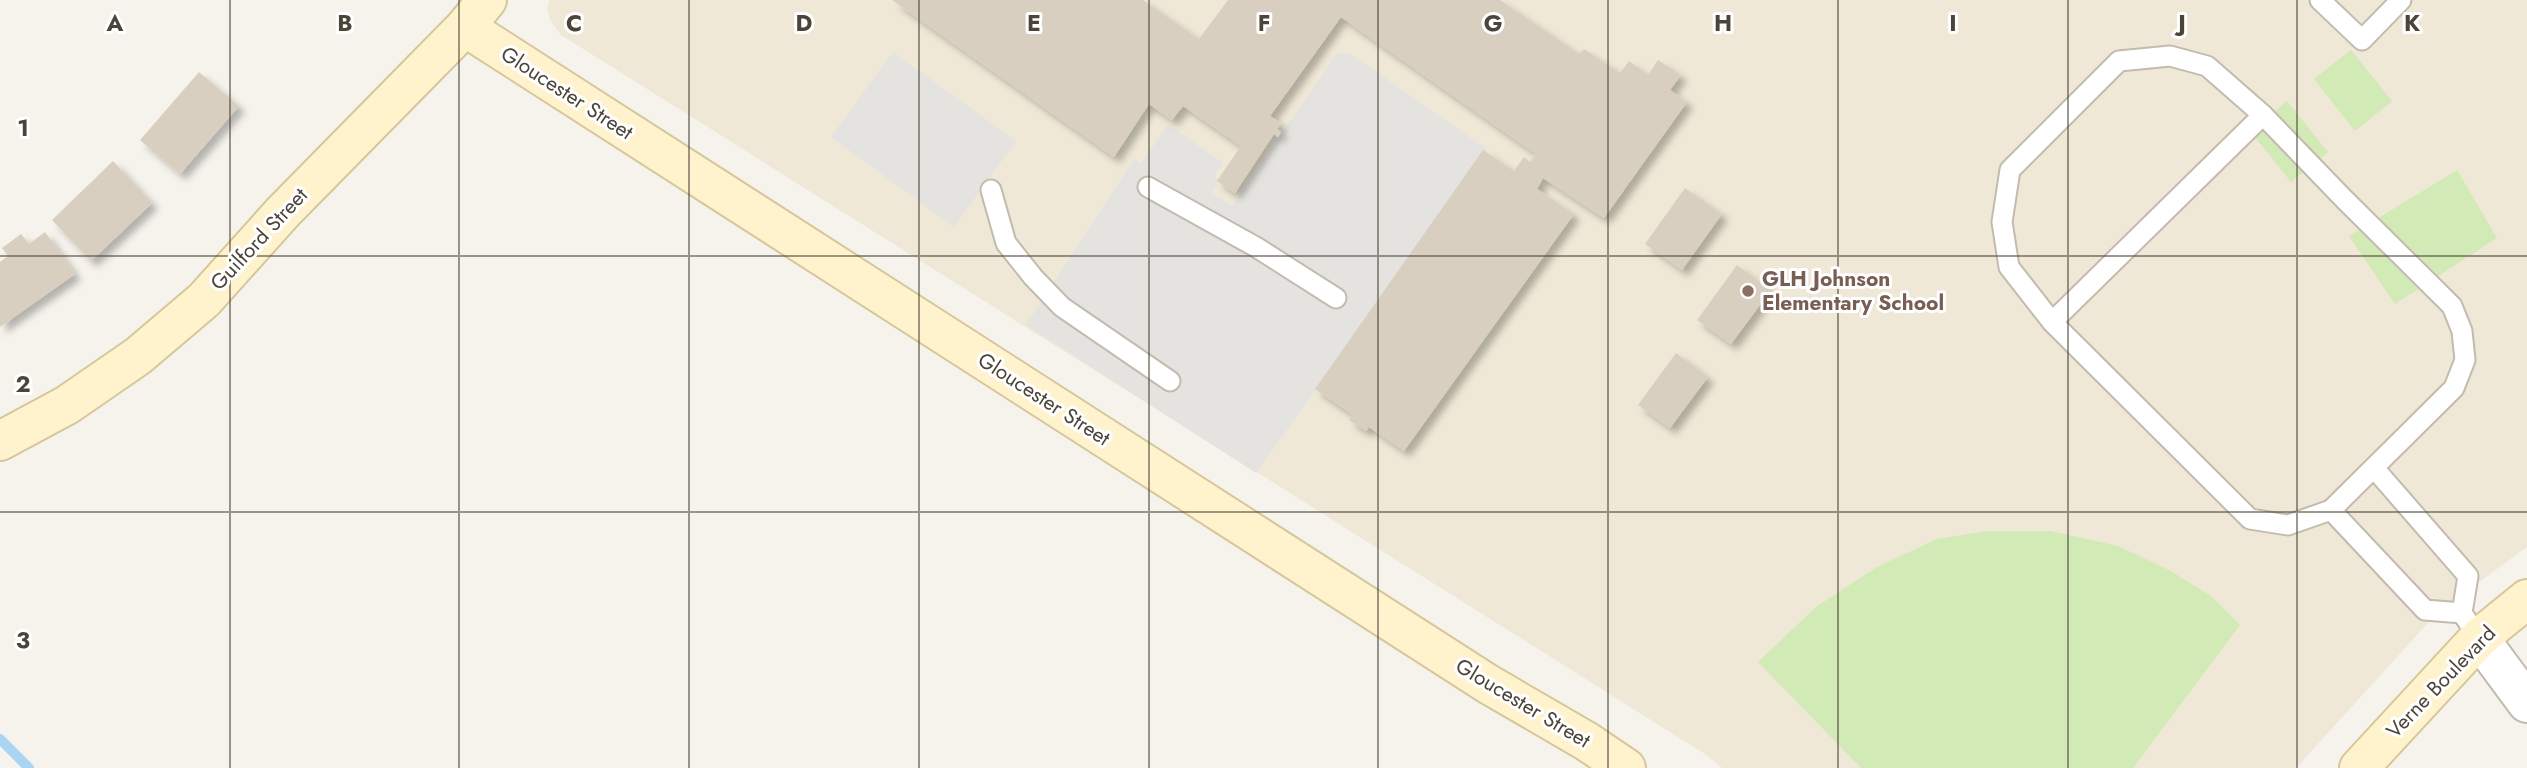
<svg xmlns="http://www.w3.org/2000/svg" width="2527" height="768" viewBox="0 0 2527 768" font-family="Jost,sans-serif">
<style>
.education{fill:#efe8d6}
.green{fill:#d2eab5}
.parking{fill:#e5e3e0}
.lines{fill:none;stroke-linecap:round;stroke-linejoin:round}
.stream{stroke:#a9d4f2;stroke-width:10}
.building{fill:#d8cfc1;filter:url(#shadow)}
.lane-casing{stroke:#c2bbae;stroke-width:23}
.street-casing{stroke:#c2bbae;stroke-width:42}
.secondary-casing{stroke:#d6c79b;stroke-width:42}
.lane{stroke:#fff;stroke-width:19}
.street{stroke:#fff;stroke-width:38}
.secondary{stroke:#fff3cd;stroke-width:38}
.grid{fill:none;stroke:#4b4439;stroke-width:2;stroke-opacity:0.55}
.education-dot{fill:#8d6e63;stroke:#fff;stroke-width:2.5}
.labels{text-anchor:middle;stroke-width:6;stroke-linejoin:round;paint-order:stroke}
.street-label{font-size:21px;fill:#4b4439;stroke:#fff}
.education-label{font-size:21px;font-weight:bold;fill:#785e54;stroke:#fff;text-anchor:start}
.grid-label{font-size:23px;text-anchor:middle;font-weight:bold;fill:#4b4439;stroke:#fff;stroke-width:6;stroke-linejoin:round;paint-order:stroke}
</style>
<defs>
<filter id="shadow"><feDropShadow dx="6" dy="6" stdDeviation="3.5" flood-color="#0004"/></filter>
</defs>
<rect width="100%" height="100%" fill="#f6f3ec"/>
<path class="education" d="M550 0H2527V547L2437 613 2296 768H1722L1705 754 561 35 550 20 547 8Z"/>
<g class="green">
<path d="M2351 50 2392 101 2355 131 2314 79Z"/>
<path d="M2287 101 2328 152 2291 182 2250 131Z"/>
<path d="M2457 170 2497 238 2395 304 2349 236Z"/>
<path d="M1987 531H2051L2118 546 2169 570 2211 596 2240 625 2133 768H1861L1758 662 1816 607 1877 567 1937 539Z"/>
</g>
<g class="parking">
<path d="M893 52 1016 141 954 227 831 137Z"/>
<path d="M1337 53 1351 54 1488 150 1256 473 1026 325 1134 159 1141 164 1168 124 1223 163 1214 176 1220 180 1212 192 1232 206Z"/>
</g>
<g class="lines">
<path class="stream" d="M0 739 29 768"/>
</g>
<g class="building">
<path d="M892 0H1143L1199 39 1228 0H1500L1579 54 1584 49 1620 73 1629 61 1648 75 1658 60 1681 75 1670 90 1687 102 1604 218 1543 178 1537 189 1574 214 1404 451 1369 427 1366 431 1349 420 1352 414 1315 389 1483 150 1514 171 1524 157 1530 162 1536 154 1341 17 1270 116 1281 123 1277 129 1281 132 1278 137 1274 134 1235 193 1217 181 1241 146 1183 106 1172 120 1149 104 1114 157Z"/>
<path d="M199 72 239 106 180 174 140 140Z"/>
<path d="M113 161 152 203 91 261 52 220Z"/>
<path d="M1685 188 1722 214 1682 270 1645 244Z"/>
<path d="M45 232 75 274 0 327V262L8 256 2 248 21 234 29 244Z"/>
<path d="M1737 265 1771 290 1731 344 1697 320Z"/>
<path d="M1676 353 1708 377 1670 428 1638 405Z"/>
</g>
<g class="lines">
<defs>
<g id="lane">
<path d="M2320 0 2362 40 2401 0"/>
<path d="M2263 115 2344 199 2452 306 2462 331 2465 360 2454 388 2331 510 2288 525 2250 519 2052 322Z"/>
<path d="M1148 187 1256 247 1336 298"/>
<path d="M991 190 1006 243 1033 277 1062 307 1170 381"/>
<path d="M2052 322 2009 267 2002 222 2010 170 2119 61 2170 56 2207 66 2263 115"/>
<path d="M2374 468 2468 576 2462 613 2479 638"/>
<path d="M2331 510 2425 610 2462 613"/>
</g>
<path id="street" d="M2479 638 2527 703"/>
<g id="secondary">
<path d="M465 27 1488 684 1586 741 1626 768"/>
<path d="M0 441 67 405 138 356 204 300 283 212 465 27 487 0"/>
<path d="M2359 768 2479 638 2527 599"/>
</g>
</defs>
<use href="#lane" class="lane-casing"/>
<use href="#street" class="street-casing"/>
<use href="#secondary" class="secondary-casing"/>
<use href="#lane" class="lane"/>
<use href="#street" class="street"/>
<use href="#secondary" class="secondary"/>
</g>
<path class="grid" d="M230 0V768M459 0V768M689 0V768M919 0V768M1149 0V768M1378 0V768M1608 0V768M1838 0V768M2068 0V768M2297 0V768M0 256H2527M0 512H2527"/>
<circle class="education-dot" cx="1748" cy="291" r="7"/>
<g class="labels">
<g class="street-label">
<text transform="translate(567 93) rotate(33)" y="7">Gloucester Street</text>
<text transform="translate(259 239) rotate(-47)" y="7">Guilford Street</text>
<text transform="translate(1044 399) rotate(33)" y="7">Gloucester Street</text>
<text transform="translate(2441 682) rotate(-46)" y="7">Verne Boulevard</text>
<text transform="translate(1523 703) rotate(31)" y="7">Gloucester Street</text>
</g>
<g class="education-label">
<text x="1762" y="286">GLH Johnson<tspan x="1762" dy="24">Elementary School</tspan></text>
</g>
</g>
<g class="grid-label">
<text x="115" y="31">A</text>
<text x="345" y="31">B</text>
<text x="574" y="31">C</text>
<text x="804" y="31">D</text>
<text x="1034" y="31">E</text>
<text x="1264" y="31">F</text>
<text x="1493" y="31">G</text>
<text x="1723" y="31">H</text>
<text x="1953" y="31">I</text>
<text x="2182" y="31">J</text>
<text x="2412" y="31">K</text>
<text x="23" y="136">1</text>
<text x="23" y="392">2</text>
<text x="23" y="648">3</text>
</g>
</svg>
